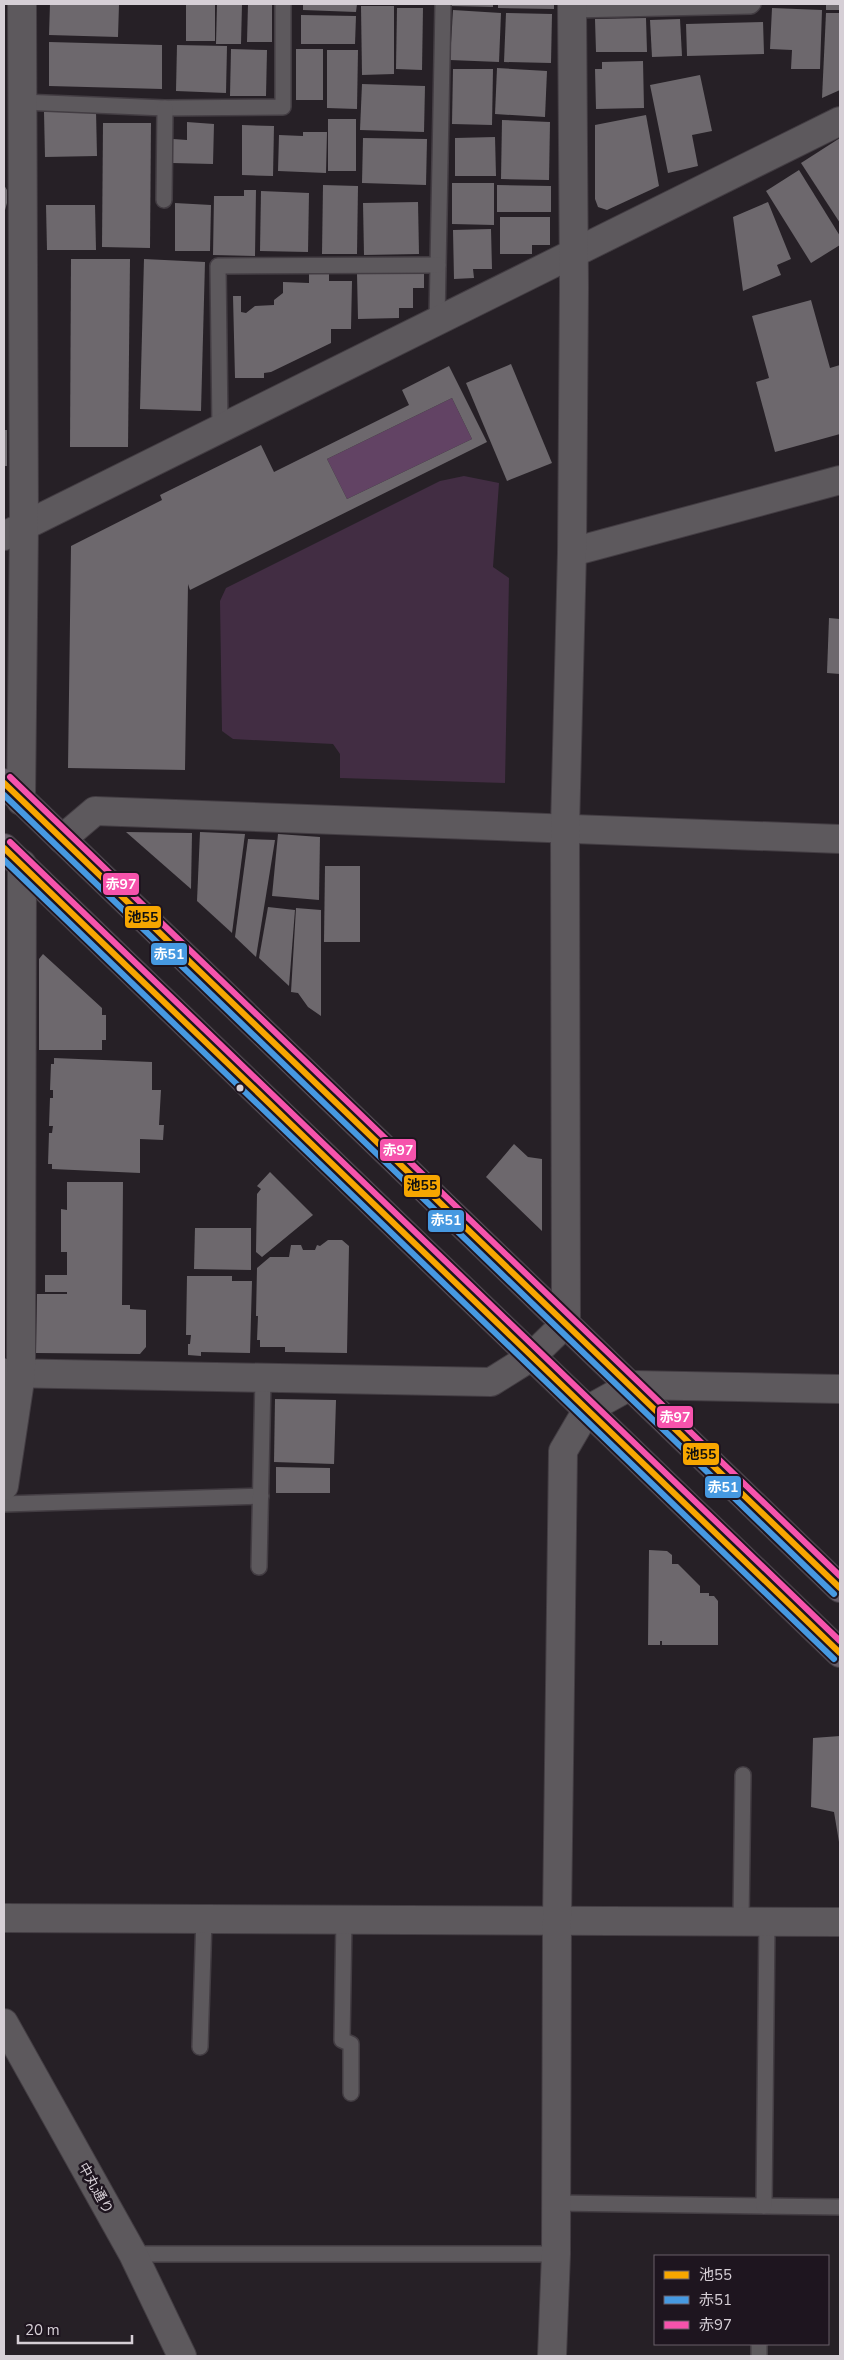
<svg xmlns="http://www.w3.org/2000/svg" width="844" height="2360" viewBox="0 0 844 2360" font-family="'Nunito Sans','Noto Sans JP',sans-serif">
<style>
.green{fill:#422d43}
.water{fill:#624364}
.building{fill:#6d686d;fill-rule:evenodd}
.lines{fill:none;stroke-linecap:round;stroke-linejoin:round}
.lane-casing{stroke:#433d43;stroke-width:18}
.street-casing{stroke:#433d43;stroke-width:30}
.secondary-casing{stroke:#433d43;stroke-width:30}
.highway-casing{stroke:#433d43;stroke-width:30}
.lane{stroke:#5d595d;stroke-width:15}
.street{stroke:#5d595d;stroke-width:28}
.secondary{stroke:#5d595d;stroke-width:28}
.highway{stroke:#665c67;stroke-width:28}
.bus-1-casing{stroke:#1e151f;stroke-width:10}
.bus-2-casing{stroke:#1e151f;stroke-width:10}
.bus-3-casing{stroke:#1e151f;stroke-width:10}
.bus-1{stroke:#f7a600;stroke-width:6}
.bus-2{stroke:#4699e1;stroke-width:6}
.bus-3{stroke:#f653ac;stroke-width:6}
.bus-dot{fill:#d6cfd6;stroke:#1e151f;stroke-width:2}
.labels{text-anchor:middle;stroke-width:5;stroke-linejoin:round;paint-order:stroke}
.street-label{font-size:14px;fill:#d6cfd6;stroke:#1e151f}
.line-badge{stroke:#1e151f;stroke-width:2}
.badge-label{font-size:14px;text-anchor:middle;font-weight:bold;fill:#fff}
.pale-badge-label{font-size:14px;text-anchor:middle;font-weight:bold;fill:#111}
</style>
<rect width="100%" height="100%" fill="#262026"/>
<path class="green" d="M464 476 499 483 493 567 509 578 505 783 340 778V754L333 744 233 739 222 731 220 601 226 588 440 481Z"/>
<path class="water" d="M452 398 472 439 347 499 327 459Z"/>
<g class="building">
<path d="M50 4H119L118 37 49 35Z"/>
<rect x="186" y="4" width="29" height="37"/>
<path d="M217 4H242L241 44H216Z"/>
<path d="M248 4H272V42H247Z"/>
<path d="M303 4H357L356 12 303 10Z"/>
<path d="M450 4H493V7L450 6Z"/>
<path d="M498 4H554V9L498 8Z"/>
<rect x="826" y="4" width="14" height="6"/>
<path d="M361 6H394V74L362 75Z"/>
<path d="M397 8H423L422 70 396 69Z"/>
<path d="M772 8 822 10 820 69H791L792 50 770 49Z"/>
<path d="M453 10 501 13 499 62 450 60Z"/>
<path d="M506 13 552 14 551 63 504 62Z"/>
<path d="M826 13H840V90L822 98Z"/>
<path d="M301 15 356 16 355 44H301Z"/>
<path d="M646 18 647 52H596L595 19Z"/>
<path d="M680 19 682 56 652 57 650 20Z"/>
<path d="M763 22 764 54 687 56 686 24Z"/>
<path d="M49 42 162 45V89L49 86Z"/>
<path d="M177 45 227 46 226 93 176 91Z"/>
<path d="M231 49 267 50 266 96H230Z"/>
<rect x="296" y="49" width="27" height="51"/>
<path d="M327 50H358L357 109 327 108Z"/>
<path d="M643 61 644 108 596 109 595 69H602V62Z"/>
<path d="M497 68 547 71 545 117 495 114Z"/>
<path d="M453 69H493L492 125 452 124Z"/>
<path d="M700 75 712 131 692 135 698 166 668 173 650 85Z"/>
<path d="M362 84 425 86 424 132 360 130Z"/>
<path d="M96 111 97 156 45 157 44 112Z"/>
<path d="M646 115 659 186 607 210 598 207 595 199V125Z"/>
<rect x="328" y="119" width="28" height="52"/>
<path d="M502 120 550 122 549 180 501 179Z"/>
<path d="M187 122 214 124 213 164 172 163 173 139 187 140Z"/>
<path d="M103 123H151L150 248 102 247Z"/>
<path d="M242 125 274 126 273 176 242 175Z"/>
<path d="M303 132H327L326 173 278 171 279 135 303 136Z"/>
<path d="M495 137 496 176H455V138Z"/>
<path d="M363 138 427 139 426 185 362 183Z"/>
<path d="M840 138V223L801 163Z"/>
<path d="M799 170 840 236V245L811 263 766 191Z"/>
<path d="M452 183H494V225L452 224Z"/>
<path d="M4 185 7 190V203L4 214Z"/>
<path d="M323 185 358 186 357 254H322Z"/>
<path d="M497 185 551 186V212H497Z"/>
<path d="M244 190H256L255 256 213 255 214 196H244Z"/>
<path d="M261 191 309 193 308 252 260 251Z"/>
<path d="M418 202 419 254 364 255 363 203Z"/>
<path d="M768 202 791 259 777 265 781 275 743 291 733 217Z"/>
<path d="M175 203 211 205 210 251H175Z"/>
<path d="M46 205H95L96 250H47Z"/>
<path d="M500 217H550V245H532V254H500Z"/>
<path d="M491 229 492 269H473L474 278 454 279 453 230Z"/>
<path d="M71 259H130L128 447H70Z"/>
<path d="M144 259 205 262 201 411 140 409Z"/>
<path d="M309 273H329V281H352L351 329H331V343L271 372 264 373V378H235L233 296H241V312L246 313 255 306 274 305V300L283 293V282L309 283Z"/>
<path d="M424 273V288H413V308H399V318L358 319 357 274Z"/>
<path d="M811 300 830 368 840 365V434L775 452 756 382 769 378 752 316Z"/>
<path d="M511 364 552 463 507 481 466 383Z"/>
<path d="M449 366 487 442 190 590 188 584 185 770 68 768 71 546 162 500 160 495 261 445 274 472 409 405 402 390ZM452 398 472 439 347 499 327 459Z"/>
<rect x="4" y="430" width="3" height="36"/>
<path d="M829 618 840 619V674L827 673Z"/>
<path d="M126 832 192 833 191 889Z"/>
<path d="M200 832 245 834 232 933 197 901Z"/>
<path d="M278 834 320 837 319 900 272 896Z"/>
<path d="M248 839 275 840 256 957 235 937Z"/>
<path d="M325 866H360V942H324Z"/>
<path d="M268 907 295 910 289 986 259 958Z"/>
<path d="M296 908 321 910V1016L308 1007 298 993 291 992Z"/>
<path d="M43 954 102 1008V1015H106V1040H102V1050H39V959Z"/>
<path d="M54 1058 152 1062V1090H161L159 1125H164L163 1140 140 1139V1173L52 1169V1164H48L49 1133H52L53 1126H49L50 1098H53V1090H50L51 1064H54Z"/>
<path d="M514 1144 528 1157 542 1159V1231L486 1177Z"/>
<path d="M270 1172 313 1215 262 1257 256 1252 257 1194 261 1189 257 1186Z"/>
<path d="M67 1182H123L122 1305H130V1309L146 1310V1347L140 1354 36 1353 37 1294H67V1292H45V1275H67V1252H61V1209L67 1210Z"/>
<path d="M195 1228H251V1270L194 1269Z"/>
<path d="M328 1240H342L349 1246 347 1353 285 1352V1347H260V1340H257L258 1316H256L257 1268 270 1257H289L291 1245H301L303 1250H315L317 1245 320 1246Z"/>
<path d="M187 1276H232V1281H252L250 1353 201 1352V1356L188 1355V1344H190L191 1335H186Z"/>
<path d="M275 1399 336 1400 334 1464 274 1462Z"/>
<path d="M276 1467 330 1468V1493H276Z"/>
<path d="M649 1550 667 1551 672 1555V1564H678L700 1586V1593H709V1596H714L718 1601V1645H662V1641H660V1645H648Z"/>
<path d="M840 1736V1842H839L834 1812 811 1807 813 1738Z"/>
</g>
<g class="lines">
<defs>
<g id="lane">
<path d="M572 10 751 6 753 4"/>
<path d="M22 102 165 108 283 107V4"/>
<path d="M164 200 165 108"/>
<path d="M437 320 443 4"/>
<path d="M220 428 218 266 438 265"/>
<path d="M4 1504 261 1496"/>
<path d="M259 1567 263 1378"/>
<path d="M344 1919 342 2040 351 2044V2093"/>
<path d="M741 1921 743 1775"/>
<path d="M200 2047 204 1918"/>
<path d="M556 2203 840 2207"/>
<path d="M764 2206 767 1921"/>
<path d="M133 2254H556"/>
<path d="M759 2356V2344"/>
</g>
<g id="street">
<path d="M4 536 840 121"/>
<path d="M572 552 840 480"/>
<path d="M21 801 24 525 22 4"/>
<path d="M62 839 95 811 840 839"/>
<path d="M4 1373 491 1382 531 1357 566 1323 565 828 572 552 574 287 572 4"/>
<path d="M4 1486 21 1374 22 864"/>
<path d="M4 1918 840 1922"/>
<path d="M552 2356 556 2254 557 1920 563 1451 587 1410 632 1385 840 1389"/>
</g>
<path id="secondary" d="M4 2023 133 2254 182 2356"/>
<g id="highway">
<path d="M4 783 840 1588"/>
<path d="M4 848 840 1653"/>
</g>
</defs>
<use href="#lane" class="lane-casing"/>
<use href="#street" class="street-casing"/>
<use href="#secondary" class="secondary-casing"/>
<use href="#highway" class="highway-casing"/>
<use href="#lane" class="lane"/>
<use href="#street" class="street"/>
<use href="#secondary" class="secondary"/>
<use href="#highway" class="highway"/>
<defs>
<g id="bus-1">
<path d="M4 783 840 1588"/>
<path d="M4 848 840 1653"/>
</g>
<g id="bus-2">
<path d="M4 795 834 1594"/>
<path d="M4 860 834 1659"/>
</g>
<g id="bus-3">
<path d="M10 777 840 1576"/>
<path d="M10 842 840 1641"/>
</g>
</defs>
<use href="#bus-1" class="bus-1-casing"/>
<use href="#bus-2" class="bus-2-casing"/>
<use href="#bus-3" class="bus-3-casing"/>
<use href="#bus-1" class="bus-1"/>
<use href="#bus-2" class="bus-2"/>
<use href="#bus-3" class="bus-3"/>
</g>
<circle class="bus-dot" cx="240" cy="1088" r="4.5"/>
<g class="labels">
<g class="street-label">
<text transform="translate(96 2188) rotate(61)" y="5">中丸通り</text>
</g>
</g>
<g class="line-badge">
<rect x="102" y="872" width="38" height="24" rx="5" fill="#f653ac"/>
<rect x="124" y="905" width="38" height="24" rx="5" fill="#f7a600"/>
<rect x="150" y="942" width="38" height="24" rx="5" fill="#4699e1"/>
<rect x="379" y="1138" width="38" height="24" rx="5" fill="#f653ac"/>
<rect x="403" y="1174" width="38" height="24" rx="5" fill="#f7a600"/>
<rect x="427" y="1209" width="38" height="24" rx="5" fill="#4699e1"/>
<rect x="656" y="1405" width="38" height="24" rx="5" fill="#f653ac"/>
<rect x="682" y="1442" width="38" height="24" rx="5" fill="#f7a600"/>
<rect x="704" y="1475" width="38" height="24" rx="5" fill="#4699e1"/>
</g>
<g class="badge-label">
<text x="121" y="889">赤97</text>
<text x="169" y="959">赤51</text>
<text x="398" y="1155">赤97</text>
<text x="446" y="1225">赤51</text>
<text x="675" y="1422">赤97</text>
<text x="723" y="1492">赤51</text>
</g>
<g class="pale-badge-label">
<text x="143" y="922">池55</text>
<text x="422" y="1190">池55</text>
<text x="701" y="1459">池55</text>
</g>
<rect width="844" height="2360" fill="none" stroke="#d6cfd6" stroke-width="10"/>
<rect x="654" y="2255" width="175" height="90" fill="#1e151f" stroke="#685f68"/>
<rect x="664" y="2271" width="25" height="8" fill="#f7a600" stroke="#685f68"/>
<text x="699" y="2280" font-size="15" fill="#d6cfd6">池55</text>
<rect x="664" y="2296" width="25" height="8" fill="#4699e1" stroke="#685f68"/>
<text x="699" y="2305" font-size="15" fill="#d6cfd6">赤51</text>
<rect x="664" y="2321" width="25" height="8" fill="#f653ac" stroke="#685f68"/>
<text x="699" y="2330" font-size="15" fill="#d6cfd6">赤97</text>
<path d="M18 2335v8h114v-8" fill="none" stroke="#d6cfd6" stroke-width="2.5"/>
<text x="25" y="2335" font-size="15" fill="#d6cfd6" stroke="#1e151f" stroke-width="4" paint-order="stroke">20 m</text>
</svg>
